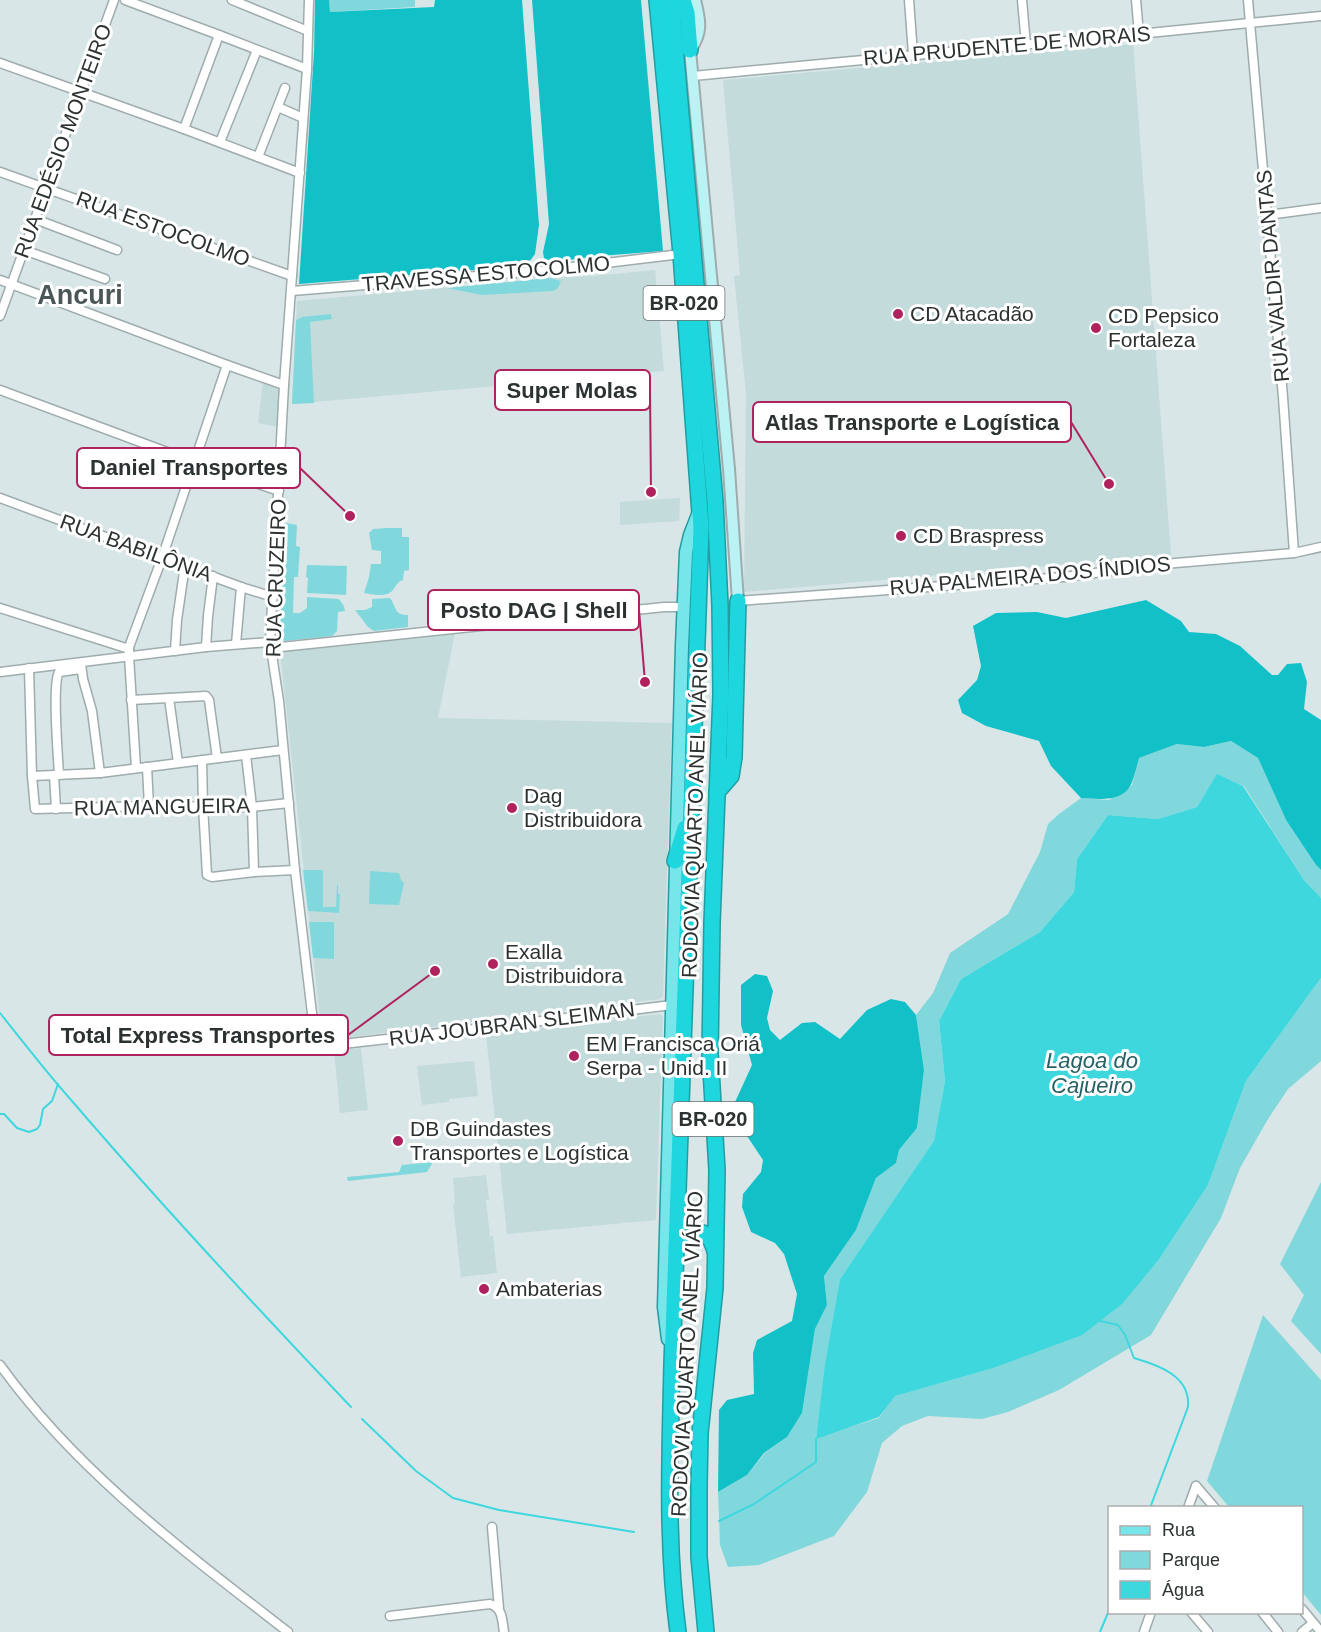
<svg xmlns="http://www.w3.org/2000/svg" width="1321" height="1632" viewBox="0 0 1321 1632" font-family="Helvetica,sans-serif">
<style>
.built{fill:#c4dbdc}
.green{fill:#80d8dd}
.forest{fill:#12c1c8}
.water{fill:#3ed7de}
.lines{fill:none;stroke-linecap:round;stroke-linejoin:round}
.stream{stroke:#3ed7de;stroke-width:2}
.street-casing{stroke:#9facad;stroke-width:11}
.secondary-casing{stroke:#9facad;stroke-width:14}
.primary-casing{stroke:#229da2;stroke-width:15}
.highway-casing{stroke:#229da2;stroke-width:18}
.street{stroke:#fff;stroke-width:8}
.secondary{stroke:#bbf3f5;stroke-width:10}
.primary{stroke:#77e6eb;stroke-width:12}
.highway{stroke:#1dd6de;stroke-width:15}
.poi-dot{fill:#af225e;stroke:#fff;stroke-width:2}
.labels{text-anchor:middle;stroke-width:6;stroke-linejoin:round;paint-order:stroke}
.shield{fill:#fff;stroke:#6b7070;stroke-width:1.5}
.shield-label{font-size:20px;font-weight:bold;fill:#2c3232}
.street-label{font-size:21px;fill:#2c3232;stroke:#fff}
.poi-label{font-size:21px;fill:#2c3232;stroke:#fff;text-anchor:start}
.water-label{font-size:22px;font-style:italic;fill:#266265;stroke:#fff}
.district-label{font-size:27px;font-weight:bold;fill:#4a5657;stroke:#fff}
.leader{fill:none;stroke:#af225e;stroke-width:2}
.callout-dot{fill:#af225e;stroke:#fff;stroke-width:2}
.callout{fill:#fff;stroke:#af225e;stroke-width:2}
.callout-label{font-size:22px;text-anchor:middle;font-weight:bold;fill:#2c3232}
</style>
<rect width="100%" height="100%" fill="#d8e6e7"/>
<g class="built">
<path d="M1133 44 1171 555 744 592 746 394 734 276 740 275 723 80Z"/>
<path d="M655 270 664 371 292 404 297 301 550 278 592 276Z"/>
<path d="M263 381 281 387 278 427 258 423Z"/>
<path d="M680 498 679 521 620 525V502Z"/>
<path d="M455 633 438 718 672 723 663 996 660 999 333 1039 326 1035 321 1028 280 651Z"/>
<path d="M660 1014 663 1017 656 1220 507 1234 486 1034Z"/>
<path d="M361 1048 368 1110 340 1113 334 1051Z"/>
<path d="M474 1061 478 1096 449 1099V1102L422 1105 417 1066Z"/>
<path d="M486 1175 489 1200H486L490 1236H493L497 1273 461 1277 453 1204 455 1203 453 1178Z"/>
</g>
<g class="green">
<path d="M329 0H415V7L330 12Z"/>
<path d="M550 278 561 281 558 288 553 291 482 295 447 288Z"/>
<path d="M331 314 332 319 310 322 314 403 292 404 296 320 302 317Z"/>
<path d="M286 523 297 525 296 546 300 547 298 577H294L293 613H300L307 608V597L339 599 344 606 345 611 338 612 337 631 332 636 285 641 282 639 280 628Z"/>
<path d="M387 528H402V537H409V570L404 571 403 580C394 583 396 590 389 593 383 597 370 594 364 593L369 577 371 564H381V551L372 550 369 533 373 529Z"/>
<path d="M307 565 347 566 346 595 307 593 308 578 306 577Z"/>
<path d="M390 598C397 608 394 615 408 615V627L374 631 368 627 355 610H365L372 607V599Z"/>
<path d="M1231 741 1258 758 1286 820 1316 865 1321 870V898L1304 880 1244 786 1217 775 1197 807 1158 819 1108 815 1077 859 1074 892 1040 932 961 979 939 1021 945 1081 934 1142 840 1279 816 1438 879 1418 894 1396 990 1369 1160 1258 1208 1185 1246 1081 1321 978V1061L1288 1089 1268 1119 1240 1168 1221 1218 1151 1335 1059 1390 1008 1412 982 1419 928 1416 902 1426 882 1443 867 1492 834 1536 759 1565 728 1567 720 1545 718 1492 747 1475 765 1453 787 1437 802 1413 815 1329 827 1305 824 1276 856 1230 876 1178 896 1163 899 1150 917 1128 924 1070 916 1015 933 993 950 953 1008 914 1040 852 1048 824 1059 814 1081 798 1109 800 1132 785 1139 758 1177 744 1204 747Z"/>
<path d="M303 870H323V907H336L337 885H338V894H340L339 913 308 911Z"/>
<path d="M370 871 399 873 401 880 404 883 399 905 369 904Z"/>
<path d="M309 922H334V959L313 958Z"/>
<path d="M433 1162 427 1172 348 1181 347 1177 399 1172 402 1165Z"/>
<path d="M1321 1182V1354L1291 1321 1304 1295 1280 1264Z"/>
<path d="M1263 1315 1321 1380V1615L1302 1592V1508L1229 1507 1207 1481Z"/>
</g>
<g class="forest">
<path d="M315 0H329L330 12 434 7 435 0H522L539 225 535 254 529 262 487 269 299 284 314 52Z"/>
<path d="M532 0H641L663 251 599 256 553 262 544 258 543 252 549 224Z"/>
<path d="M1146 600 1181 621 1189 632 1216 634 1240 646 1272 675H1278L1287 664 1301 663 1307 682 1304 709 1321 720V870L1316 865 1286 820 1258 758 1231 741 1204 747 1177 744 1139 758C1137 766 1135 774 1132 782 1124 803 1099 799 1081 798L1051 766 1039 741 986 726 962 713 958 700 977 680 981 666 973 626 996 613 1037 612 1066 618Z"/>
<path d="M755 974 767 976 773 991 767 1018 770 1030 780 1040 802 1023 815 1022 840 1039 867 1010 891 999 905 1002 916 1015 924 1070 917 1128 899 1150 896 1163 876 1178 856 1230 824 1276 827 1305 815 1329 802 1413 787 1437 764 1453 747 1475 718 1492 719 1410 727 1400 754 1394 753 1353 757 1340 792 1321 797 1294 784 1254 775 1243 751 1232 742 1207 743 1194 761 1172 763 1160 733 1115 735 1102 752 1065 741 1025V985Z"/>
</g>
<path class="water" d="M1217 774 1243 786 1304 880 1321 898V978L1246 1081 1208 1185 1160 1258 1122 1304 1082 1335 990 1369 895 1396 879 1417 816 1439 825 1365 840 1279 934 1141 945 1081 939 1021 961 979 1040 932 1074 892 1077 859 1108 815 1158 819 1197 807Z"/>
<g class="lines">
<g class="stream">
<path d="M0 1013C24 1043 47 1073 72 1101 162 1206 256 1307 351 1407"/>
<path d="M0 1114H4L17 1128 29 1132 37 1129 40 1125 43 1109 52 1101 58 1084"/>
<path d="M1100 1321 1118 1325 1125 1335 1134 1358C1158 1365 1191 1376 1188 1407L1150 1508"/>
<path d="M362 1419 416 1471 453 1498 499 1510 634 1532"/>
<path d="M719 1521 754 1504 816 1462V1439"/>
<path d="M1100 1632 1110 1608"/>
</g>
<defs>
<g id="street">
<path d="M125 0 219 35 307 69"/>
<path d="M232 0 308 31"/>
<path d="M309 0 307 69 284 385 270 642 279 701 295 870 316 1047 475 1029 672 1005"/>
<path d="M909 0 913 54"/>
<path d="M1022 0 1026 45"/>
<path d="M1136 0 1139 34"/>
<path d="M1248 0 1283 397 1294 553"/>
<path d="M0 63 184 129 300 173"/>
<path d="M693 76 1139 34 1321 16"/>
<path d="M278 107 303 118"/>
<path d="M184 129 219 35"/>
<path d="M220 142 257 50"/>
<path d="M258 157 285 88"/>
<path d="M0 172 292 276"/>
<path d="M1268 215 1321 208"/>
<path d="M35 219 117 250"/>
<path d="M24 250 105 279"/>
<path d="M0 280 227 365 284 385"/>
<path d="M292 291 539 271 681 254"/>
<path d="M0 316 114 0"/>
<path d="M0 390 194 462 279 491"/>
<path d="M0 498 241 587 273 597"/>
<path d="M738 601 1064 577 1164 564 1294 553 1321 547"/>
<path d="M0 608 129 649"/>
<path d="M236 644 241 587"/>
<path d="M206 647 208 616 213 576"/>
<path d="M175 651 177 620 185 565"/>
<path d="M81 664 83 679 92 711 100 773"/>
<path d="M29 668 32 776 35 809 149 806 252 807 289 803"/>
<path d="M0 672 206 647 270 642 281 647 664 607H684"/>
<path d="M169 698 178 763"/>
<path d="M131 700 206 696 209 700 217 758"/>
<path d="M246 755 252 807 254 872"/>
<path d="M202 760 203 806 207 875 212 877 254 872 295 870"/>
<path d="M147 767 149 806"/>
<path d="M136 768 129 656V647L162 558 227 365"/>
<path d="M54 775 56 809"/>
<path d="M59 775C58 756 52 684 59 672L81 669"/>
<path d="M32 776 100 773 283 750"/>
<path d="M0 1365C77 1472 185 1552 288 1632"/>
<path d="M1196 1486 1215 1508"/>
<path d="M1188 1508 1196 1486"/>
<path d="M492 1527 499 1609"/>
<path d="M1302 1609 1321 1632"/>
<path d="M1191 1612 1208 1632"/>
<path d="M1262 1612 1278 1632"/>
<path d="M390 1616 490 1604C503 1608 502 1620 504 1632"/>
<path d="M1144 1632 1151 1612"/>
<path d="M1302 1632 1313 1623"/>
</g>
<path id="secondary" d="M695 0C700 20 703 33 690 50L729 469 738 601"/>
<path id="primary" d="M668 1339 664 1307 682 646 686 552 690 535 699 512"/>
<g id="highway">
<path d="M657 0 681 254 701 527 672 1364C670 1453 666 1543 678 1632"/>
<path d="M671 0 715 501 720 605 721 694 712 923 710 1053 717 1170 715 1288 700 1433 699 1485V1557L706 1632"/>
<path d="M683 0 687 13 690 50"/>
<path d="M717 792 731 776 734 757 738 601"/>
<path d="M675 861 685 828"/>
<path d="M676 1248C694 1234 706 1221 715 1251"/>
</g>
</defs>
<use href="#street" class="street-casing"/>
<use href="#secondary" class="secondary-casing"/>
<use href="#primary" class="primary-casing"/>
<use href="#highway" class="highway-casing"/>
<use href="#street" class="street"/>
<use href="#secondary" class="secondary"/>
<use href="#primary" class="primary"/>
<use href="#highway" class="highway"/>
</g>
<g class="poi-dot">
<circle cx="898" cy="314" r="6"/>
<circle cx="1096" cy="328" r="6"/>
<circle cx="901" cy="536" r="6"/>
<circle cx="512" cy="808" r="6"/>
<circle cx="493" cy="964" r="6"/>
<circle cx="574" cy="1056" r="6"/>
<circle cx="398" cy="1141" r="6"/>
<circle cx="484" cy="1289" r="6"/>
</g>
<g class="labels">
<g class="shield">
<rect x="643.5" y="286" width="81" height="34" rx="4.5"/>
<rect x="672.5" y="1102" width="81" height="34" rx="4.5"/>
</g>
<g class="shield-label">
<text x="684" y="310">BR-020</text>
<text x="713" y="1126">BR-020</text>
</g>
<g class="street-label">
<text transform="translate(1007 46) rotate(-5)" y="7">RUA PRUDENTE DE MORAIS</text>
<text transform="translate(63 141) rotate(-70)" y="7">RUA EDÉSIO MONTEIRO</text>
<text transform="translate(163 229) rotate(20)" y="7">RUA ESTOCOLMO</text>
<text transform="translate(486 274) rotate(-5)" y="7">TRAVESSA ESTOCOLMO</text>
<text transform="translate(1273 276) rotate(-95)" y="7">RUA VALDIR DANTAS</text>
<text transform="translate(136 548) rotate(20)" y="7">RUA BABILÔNIA</text>
<text transform="translate(1030 576) rotate(-5)" y="7">RUA PALMEIRA DOS ÍNDIOS</text>
<text transform="translate(276 578) rotate(-88)" y="7">RUA CRUZEIRO</text>
<text transform="translate(162 807) rotate(-1)" y="7">RUA MANGUEIRA</text>
<text transform="translate(695 815) rotate(-88)" y="7">RODOVIA QUARTO ANEL VIÁRIO</text>
<text transform="translate(512 1024) rotate(-7)" y="7">RUA JOUBRAN SLEIMAN</text>
<text transform="translate(687 1354) rotate(-87)" y="7">RODOVIA QUARTO ANEL VIÁRIO</text>
</g>
<g class="poi-label">
<text x="910" y="321">CD Atacadão</text>
<text x="1108" y="323">CD Pepsico<tspan x="1108" dy="24">Fortaleza</tspan></text>
<text x="913" y="543">CD Braspress</text>
<text x="524" y="803">Dag<tspan x="524" dy="24">Distribuidora</tspan></text>
<text x="505" y="959">Exalla<tspan x="505" dy="24">Distribuidora</tspan></text>
<text x="586" y="1051">EM Francisca Oriá<tspan x="586" dy="24">Serpa - Unid. II</tspan></text>
<text x="410" y="1136">DB Guindastes<tspan x="410" dy="24">Transportes e Logística</tspan></text>
<text x="496" y="1296">Ambaterias</text>
</g>
<g class="water-label">
<text x="1092" y="1068">Lagoa do<tspan x="1092" dy="25">Cajueiro</tspan></text>
</g>
<g class="district-label">
<text x="80" y="304">Ancuri</text>
</g>
</g>
<path class="leader" d="M651 492L650 390M1109 484L1071 422M350 516L300 468M645 682L639 610M435 971L348 1035"/>
<g class="callout-dot">
<circle cx="651" cy="492" r="6"/>
<circle cx="1109" cy="484" r="6"/>
<circle cx="350" cy="516" r="6"/>
<circle cx="645" cy="682" r="6"/>
<circle cx="435" cy="971" r="6"/>
</g>
<g class="callout">
<rect x="495" y="370" width="155" height="40" rx="6"/>
<rect x="753" y="402" width="318" height="40" rx="6"/>
<rect x="77" y="448" width="223" height="40" rx="6"/>
<rect x="428" y="590" width="211" height="40" rx="6"/>
<rect x="49" y="1015" width="299" height="40" rx="6"/>
</g>
<g class="callout-label">
<text x="572" y="398">Super Molas</text>
<text x="912" y="430">Atlas Transporte e Logística</text>
<text x="189" y="475">Daniel Transportes</text>
<text x="534" y="618">Posto DAG | Shell</text>
<text x="198" y="1043">Total Express Transportes</text>
</g>
<rect x="1108" y="1506" width="195" height="108" fill="#ffffff" stroke="#abadad" stroke-width="1.5"/>
<rect x="1120" y="1526" width="30" height="9" fill="#77e6eb" stroke="#abadad" stroke-width="1.5"/>
<text x="1162" y="1536" font-size="18" fill="#2c3232">Rua</text>
<rect x="1120" y="1551" width="30" height="18" fill="#80d8dd" stroke="#abadad" stroke-width="1.5"/>
<text x="1162" y="1566" font-size="18" fill="#2c3232">Parque</text>
<rect x="1120" y="1581" width="30" height="18" fill="#3ed7de" stroke="#abadad" stroke-width="1.5"/>
<text x="1162" y="1596" font-size="18" fill="#2c3232">Água</text>
</svg>
